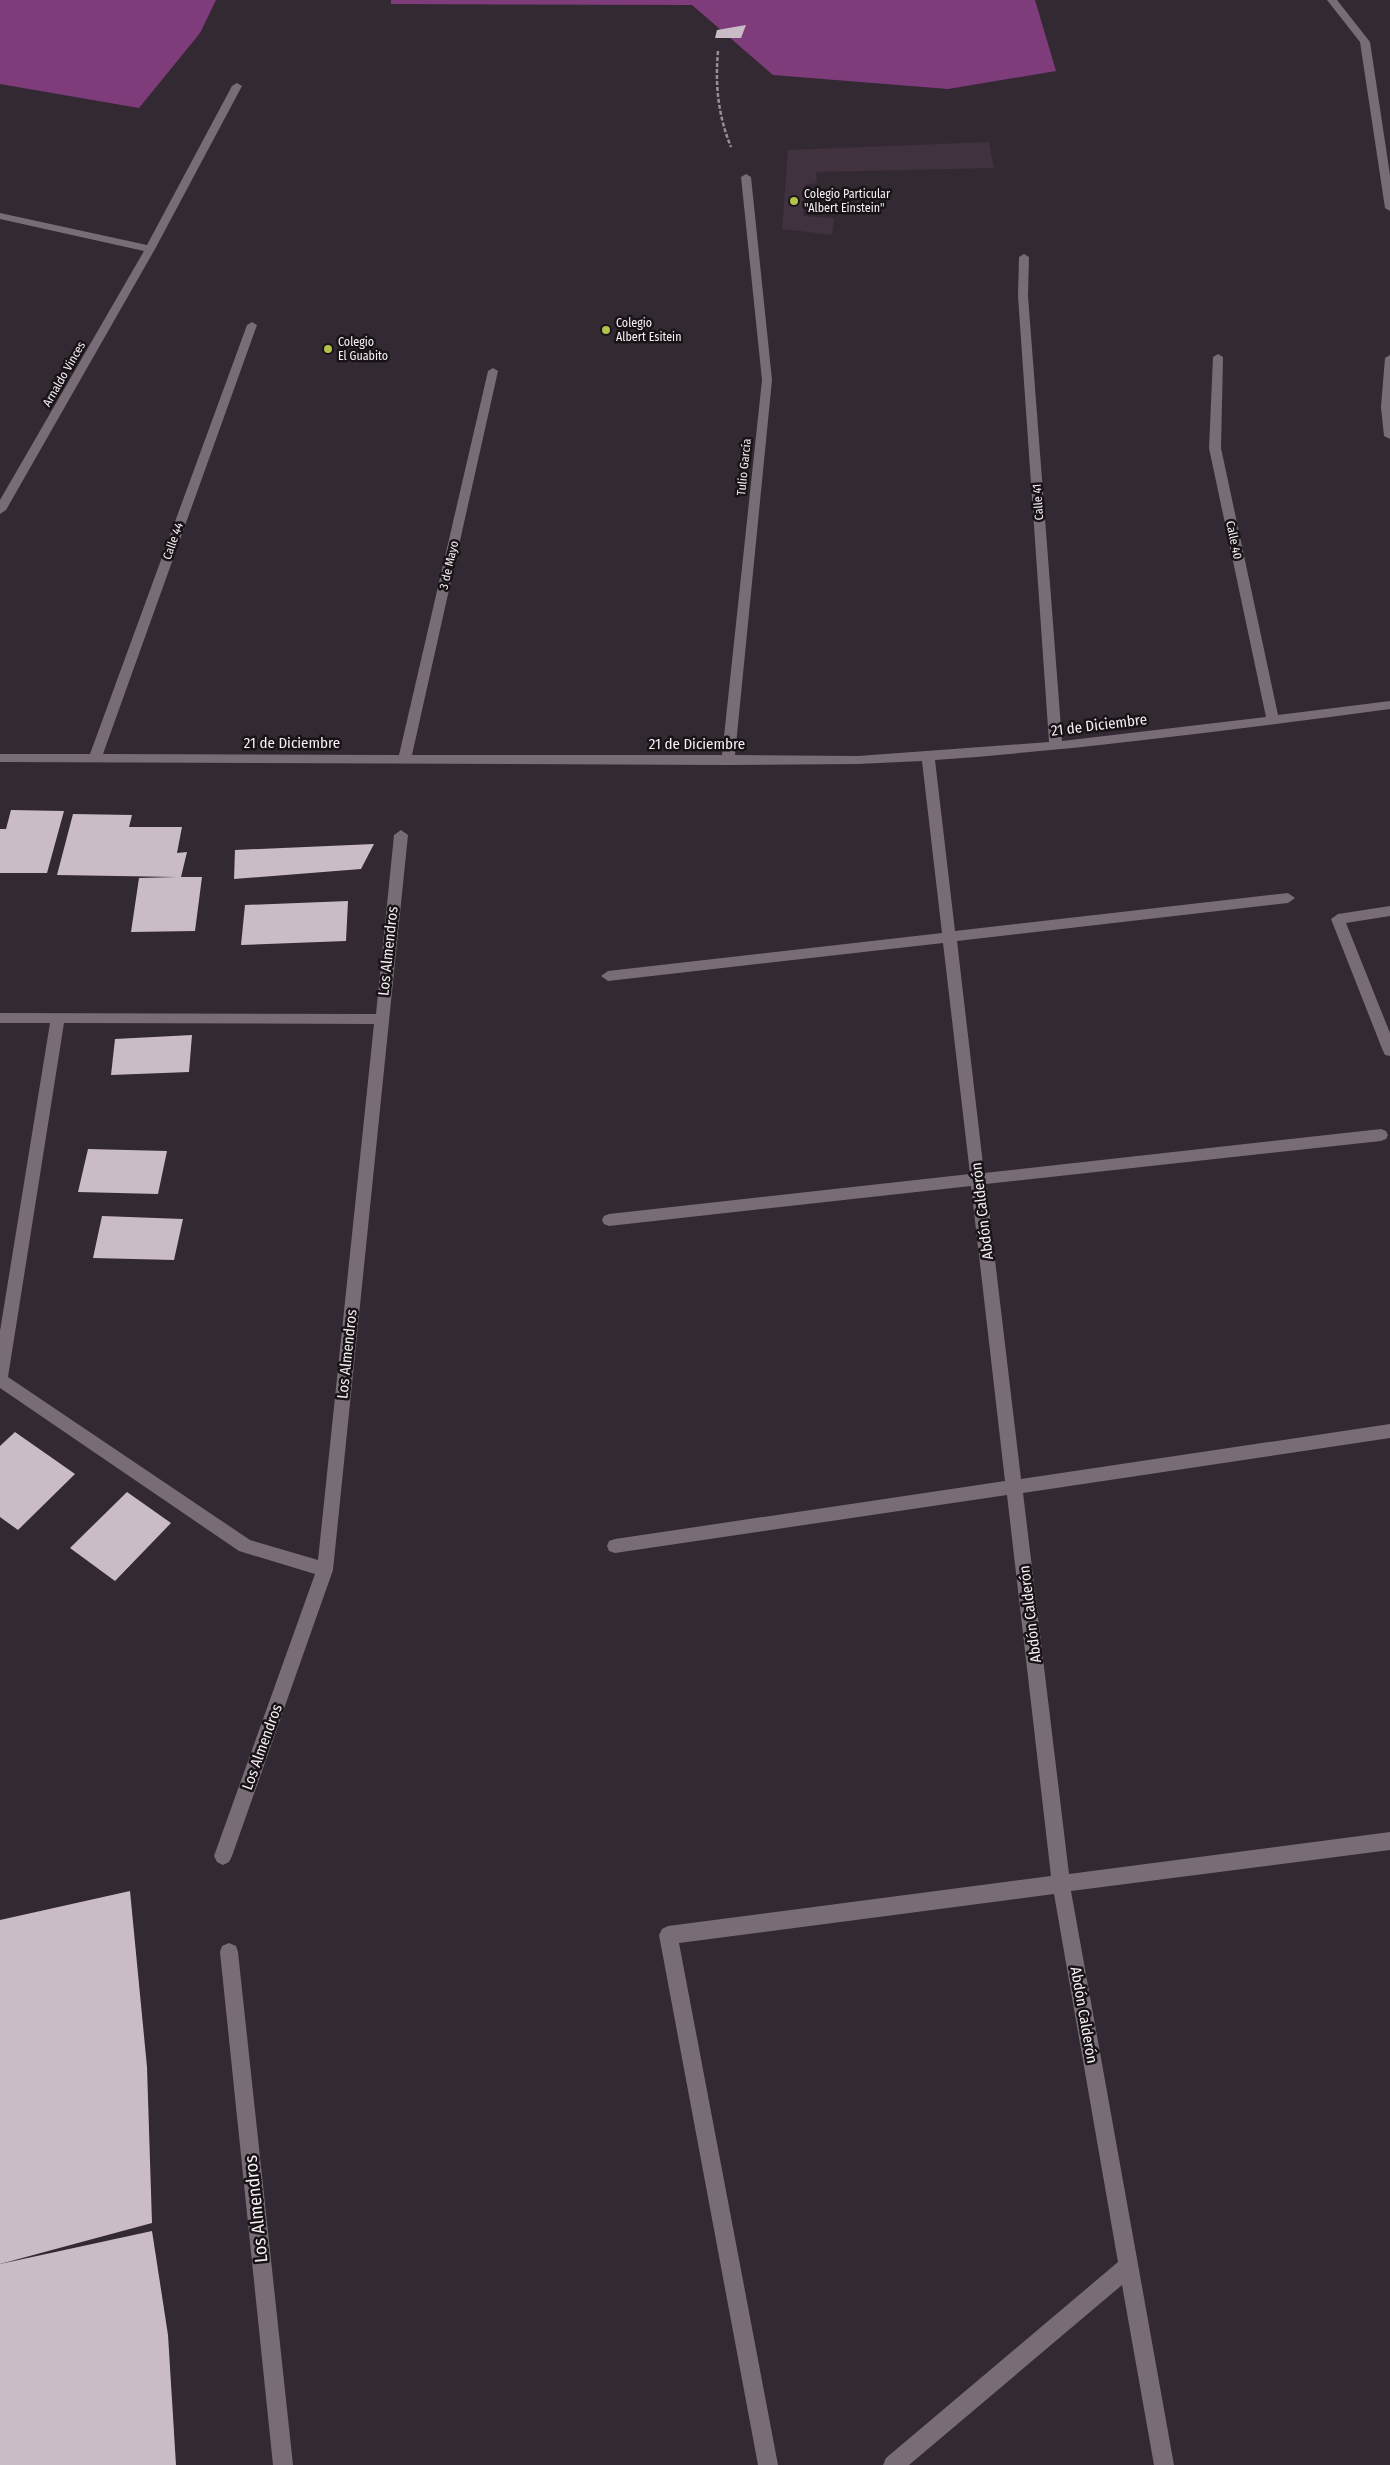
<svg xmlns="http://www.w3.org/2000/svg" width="1390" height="2465" viewBox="0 0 1390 2465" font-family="'Fira Sans Condensed',sans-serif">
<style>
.built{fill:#41323f}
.forest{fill:#7f3c7a}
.building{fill:#c9bcc7}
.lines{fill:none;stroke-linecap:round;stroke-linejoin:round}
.path{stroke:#978f96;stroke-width:2.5;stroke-dasharray:4 2;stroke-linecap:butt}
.minor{fill:#786d77;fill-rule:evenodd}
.poi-dot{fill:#b3c24b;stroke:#181317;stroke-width:2}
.labels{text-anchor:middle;stroke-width:5;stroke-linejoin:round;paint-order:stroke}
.far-poi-label{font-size:12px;fill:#f6f0f5;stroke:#181317;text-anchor:start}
.far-street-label{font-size:12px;fill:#f6f0f5;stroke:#181317}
.street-label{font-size:15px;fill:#f6f0f5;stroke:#181317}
.near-street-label{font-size:18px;fill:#f6f0f5;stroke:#181317}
</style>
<rect width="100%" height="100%" fill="#332932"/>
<path class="built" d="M989 142 994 168 816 172 817 183 805 185 803 216 834 218 832 235 782 229 788 150Z"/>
<g class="forest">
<path d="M0 0H216L200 33 139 108 0 84Z"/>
<path d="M391 0H1035L1056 71 948 89 773 75 692 5 391 4Z"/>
</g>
<g class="building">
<path d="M746 25 741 38H715L717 30Z"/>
<path d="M11 810 64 811 47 873H0V829H6Z"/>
<path d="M73 814 132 815 129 827H182L177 853 187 852 181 877H202L195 931 131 932 139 878 177 877 57 875Z"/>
<path d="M374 844 361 869 234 879 235 850Z"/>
<path d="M348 901 346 941 241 945 245 905Z"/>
<path d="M192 1035 189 1072 111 1075 115 1039Z"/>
<path d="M88 1149 167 1151 158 1194 78 1192Z"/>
<path d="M102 1216 183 1219 174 1260 93 1258Z"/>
<path d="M15 1432 75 1474 18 1530 0 1517V1446Z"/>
<path d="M127 1492 171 1523 115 1581 70 1548Z"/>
<path d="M130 1891 147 2067 152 2223 0 2264V1920Z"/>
<path d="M152 2231 168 2335 176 2465H0V2264Z"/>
</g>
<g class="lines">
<path class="path" d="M718 51C715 85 718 115 731 147"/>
<g class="minor">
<path d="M1327 0H1337L1370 42 1390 175V211L1385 208 1360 42Z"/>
<path d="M237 83 242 86 155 249 6 510 0 514V500L144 251 0 219V213L147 245 232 86Z"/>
<path d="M746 174 751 177 772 380 735 755 858 756 1049 742 1018 296 1019 257 1024 254 1029 257 1028 296 1062 741 1266 717 1209 448 1213 357 1218 354 1223 357 1221 448 1278 715 1390 701V709C1238 729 1087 749 935 760L955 931 1288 893 1295 898 1288 903 957 941 984 1173 1381 1129 1386 1131 1388 1135 1386 1139 1381 1141 986 1184 1021 1479 1390 1424V1438L1023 1493 1069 1874 1390 1832V1850L1071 1891 1174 2465H1154L1122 2285 909 2465H883L886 2458 1118 2262 1054 1894 679 1943 778 2465H758L659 1935 662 1929 668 1926 1051 1876 1007 1495 615 1553 609 1551 607 1546 609 1541 615 1539 1005 1481 971 1186 609 1226 604 1224 602 1220 604 1216 609 1214 970 1174 943 943 608 981 601 976 608 971 942 933 922 761 858 764 728 765 0 762V754H90L247 325 252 322 257 325 103 754 399 755 488 371 493 368 498 371 412 755H722L762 380 741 177Z"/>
<path d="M1390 355V439L1384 436 1381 407 1385 358Z"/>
<path d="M401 830 408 835 333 1570 232 1856 229 1862 223 1865 217 1862 214 1856 315 1574 239 1551 0 1388V1331L50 1023H0V1013L376 1014 394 835ZM64 1023 374 1024 318 1560 250 1540 8 1377Z"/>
<path d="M1390 906V916L1346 923 1390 1033V1056L1385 1055 1383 1051 1331 919 1338 914Z"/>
<path d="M229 1943 236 1946 238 1952 293 2465H273L220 1952 222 1946Z"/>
</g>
</g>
<g class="poi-dot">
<circle cx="794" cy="201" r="5"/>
<circle cx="606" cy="330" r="5"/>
<circle cx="328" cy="349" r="5"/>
</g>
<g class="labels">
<g class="far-poi-label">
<text x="804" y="198">Colegio Particular<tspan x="804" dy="14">"Albert Einstein"</tspan></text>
<text x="616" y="327">Colegio<tspan x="616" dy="14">Albert Esitein</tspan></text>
<text x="338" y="346">Colegio<tspan x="338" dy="14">El Guabito</tspan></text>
</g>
<g class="far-street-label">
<text transform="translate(64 374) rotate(-60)" y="4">Arnaldo Vinces</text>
<text transform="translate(744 467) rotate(-84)" y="4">Tulio García</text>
<text transform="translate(1038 502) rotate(-94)" y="4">Calle 41</text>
<text transform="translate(1234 540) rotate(78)" y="4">Calle 40</text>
<text transform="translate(173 541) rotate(-70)" y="4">Calle 44</text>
<text transform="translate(449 565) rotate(-77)" y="4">3 de Mayo</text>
</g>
<g class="street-label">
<text transform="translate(1099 725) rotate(-7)" y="5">21 de Diciembre</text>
<text x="292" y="748">21 de Diciembre</text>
<text x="697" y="749">21 de Diciembre</text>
<text transform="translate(388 951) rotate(-84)" y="5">Los Almendros</text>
<text transform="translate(982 1211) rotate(-97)" y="5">Abdón Calderón</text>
<text transform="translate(347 1354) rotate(-84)" y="5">Los Almendros</text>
<text transform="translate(1030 1614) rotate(-97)" y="5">Abdón Calderón</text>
<text transform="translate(262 1747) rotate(-70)" y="5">Los Almendros</text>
<text transform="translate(1084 2015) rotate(80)" y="5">Abdón Calderón</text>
</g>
<g class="near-street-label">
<text transform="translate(256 2209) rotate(-96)" y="6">Los Almendros</text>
</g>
</g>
</svg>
